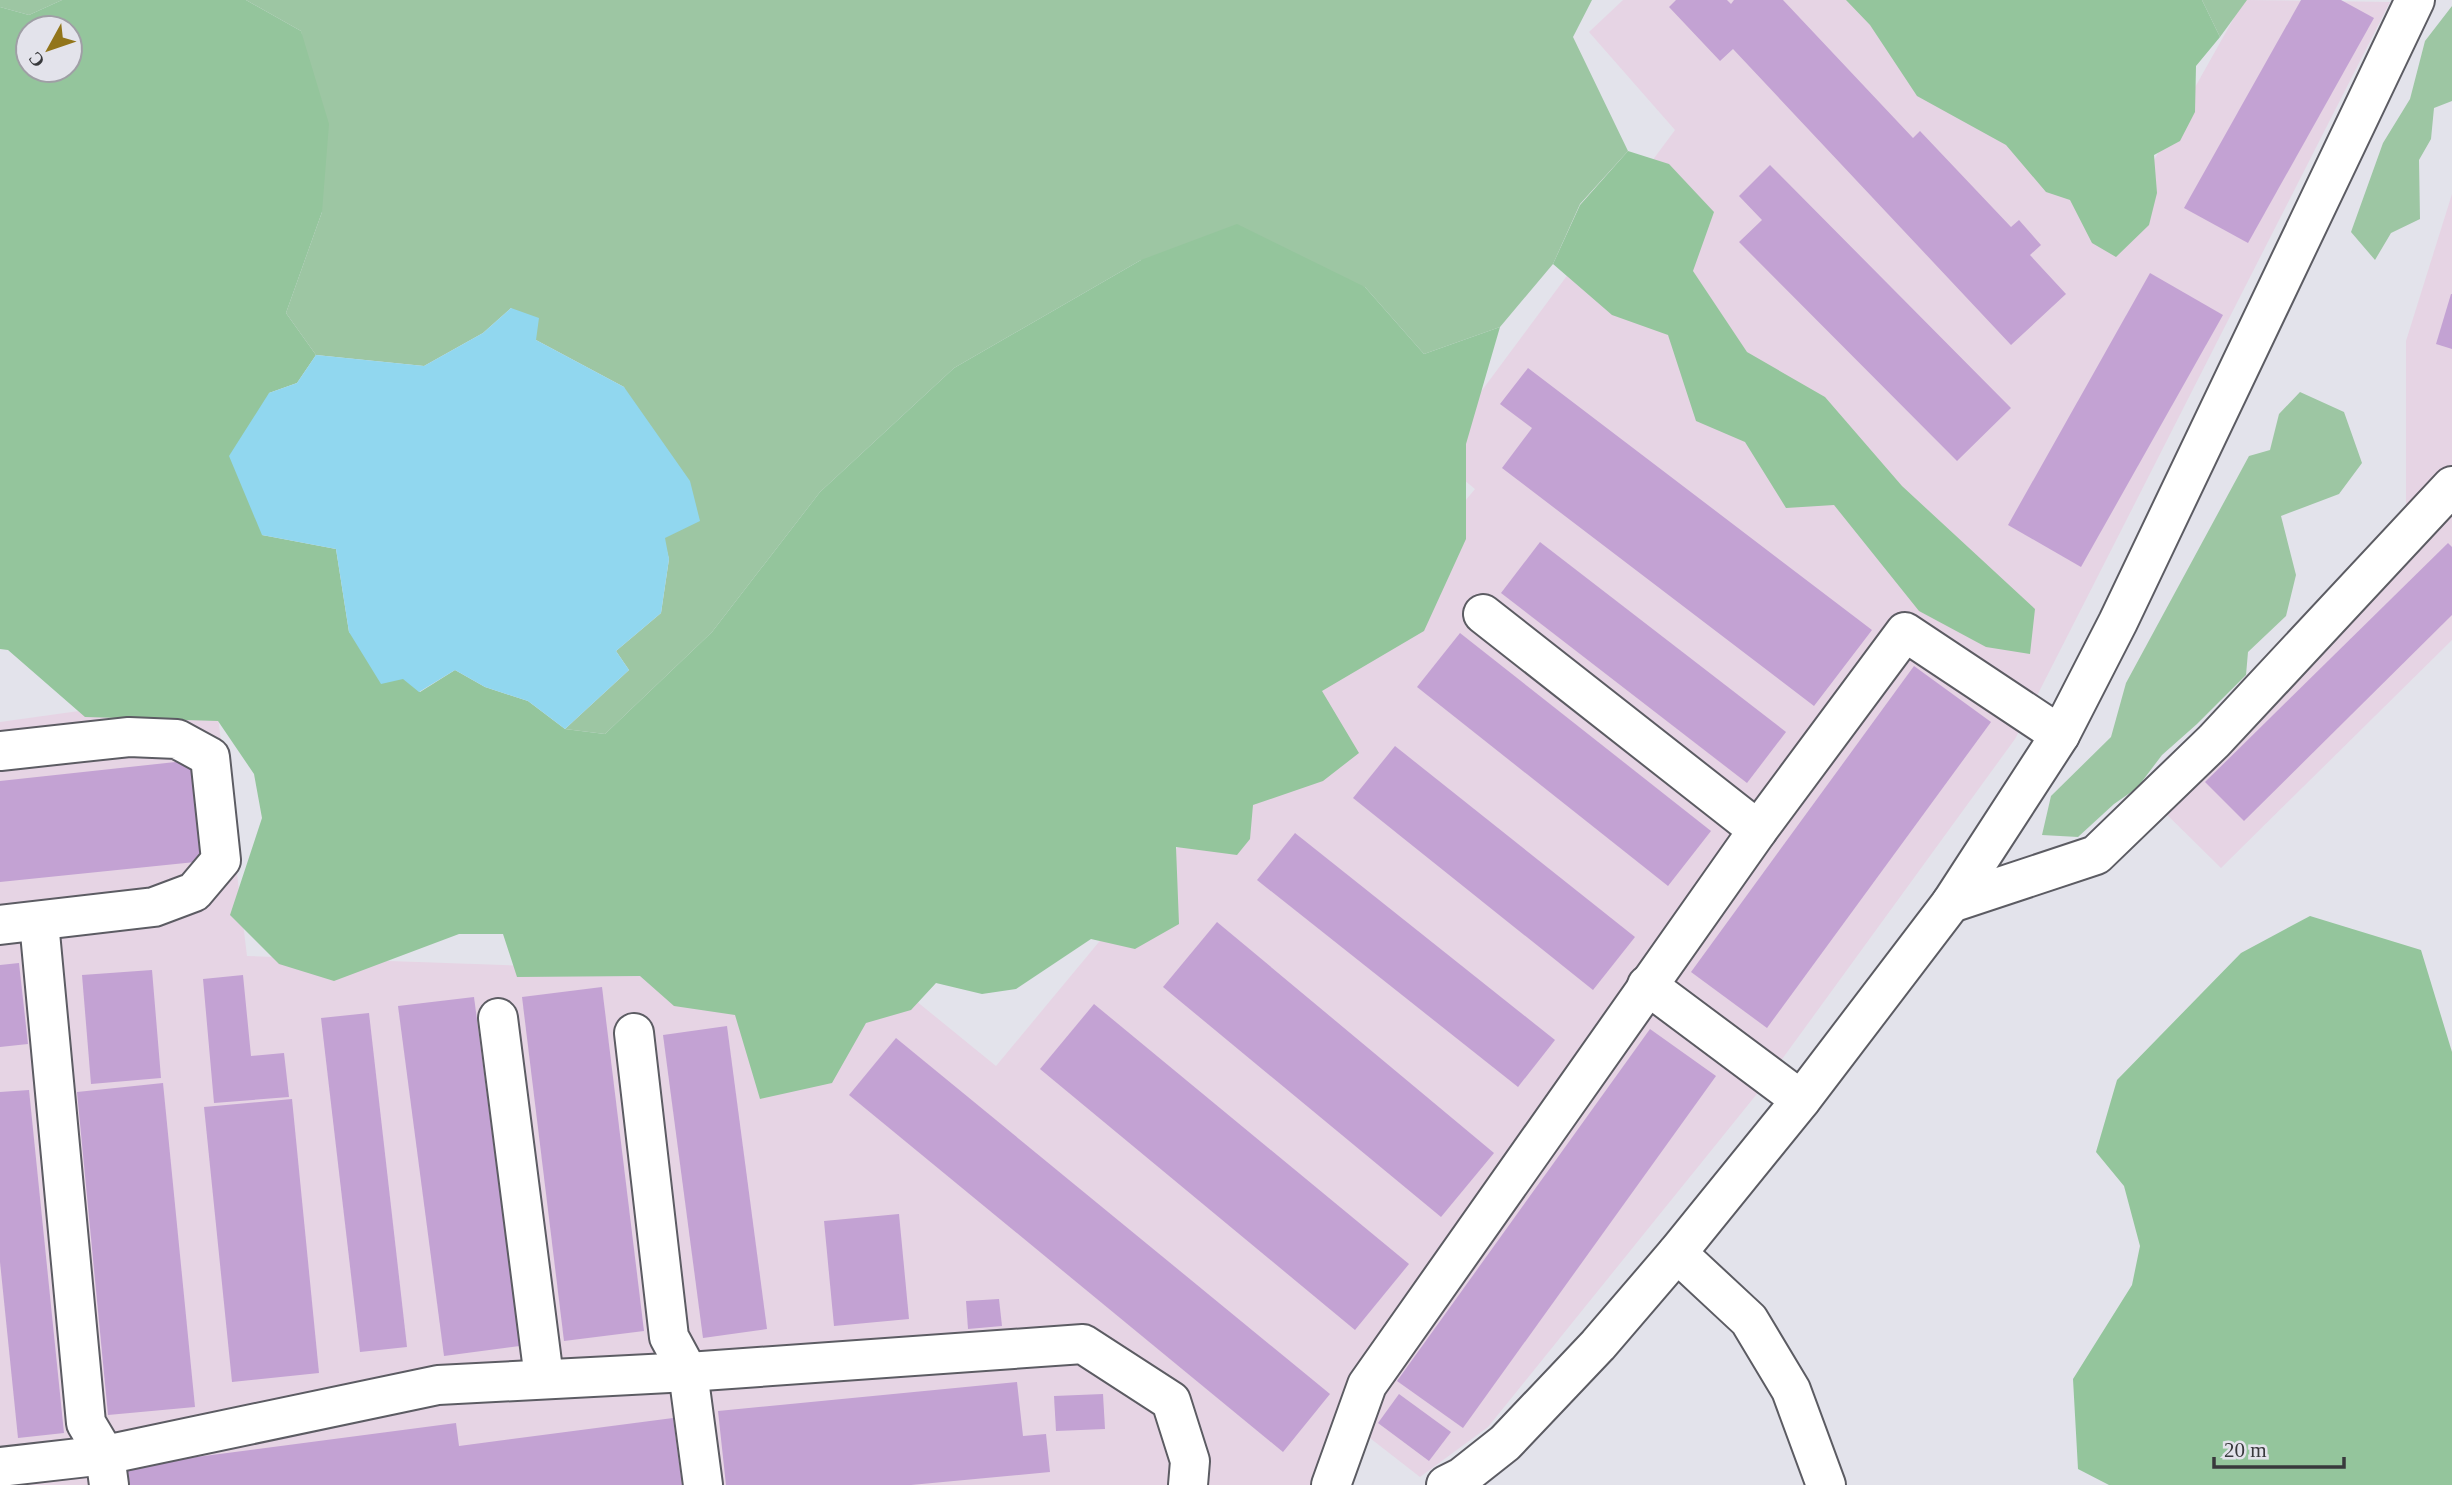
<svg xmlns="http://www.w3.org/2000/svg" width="2452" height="1485" viewBox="0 0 2452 1485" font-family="Georgia,serif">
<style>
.industrial{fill:#e6d4e4}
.green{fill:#9dc6a3}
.forest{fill:#94c59c;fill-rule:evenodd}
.water{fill:#91d7ef}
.building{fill:#c3a2d3}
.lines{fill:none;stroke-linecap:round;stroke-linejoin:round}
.minor-casing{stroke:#5c5c63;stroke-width:42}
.minor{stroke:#fff;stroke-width:38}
</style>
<rect width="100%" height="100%" fill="#e3e3eb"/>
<g class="industrial">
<path d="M1623 0H1887L2112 235 2244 0 2390 2 2015 739 1756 1095 1488 1427 1420 1477 1366 1435 1325 1485H0V722L215 692 247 956 698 972 894 983 996 1066 1475 489 1434 455 1675 130 1589 32Z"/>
<path d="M2452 194V640L2221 868 2146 794 2406 512V341Z"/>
</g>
<g class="green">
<path d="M0 0H62L29 15 0 7Z"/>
<path d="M246 0H1592L1573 37 1628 151 1580 204 1553 264 1500 327 1424 354 1365 287 1141 260 954 368 820 492 712 632 605 734 565 729 629 670 616 651 661 613 669 559 624 387 536 340 511 308 483 333 424 366 316 355 286 313 322 212 301 31Z"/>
<path d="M2202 0H2247L2220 37Z"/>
<path d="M2452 6V101L2434 108 2431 139 2419 160 2420 219 2391 233 2375 260 2351 232 2383 143 2410 99 2425 41Z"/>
<path d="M2300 392 2344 412 2362 463 2339 494 2281 516 2296 575 2286 616 2248 652 2246 675 2197 724 2162 755 2137 788 2114 804 2078 837 2042 835 2051 796 2111 737 2126 683 2249 456 2270 450 2279 414Z"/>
</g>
<g class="forest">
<path d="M62 0H246L301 31 329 124 322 212 286 313 316 355 297 383 269 393 262 535 336 549 349 632 420 692 455 670 485 687 528 701 565 729 605 734 712 632 820 492 954 368 1141 260 1237 224 1365 287 1424 354 1500 327 1466 444V539L1424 631 1322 691 1359 753 1323 781 1253 805 1250 839 1237 855 1176 847 1179 924 1135 949 1091 939 1016 989 982 994 936 983 911 1010 866 1023 832 1083 760 1099 735 1015 674 1006 640 976 517 977 503 934H459L334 981 279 964 230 915 262 818 254 774 218 721 85 717 8 650 0 649V7L29 15ZM28 28H70V70H28Z"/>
<path d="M1846 0H2202L2220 37 2196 66 2195 112 2180 141 2154 155 2157 193 2149 225 2116 257 2092 243 2070 200 2046 192 2006 145 1917 96 1870 25Z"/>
<path d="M1628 151 1669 164 1714 212 1693 271 1747 352 1825 397 1902 486 2035 609 2030 654 1986 647 1919 611 1834 505 1786 508 1745 442 1696 421 1668 335 1612 315 1553 264 1580 205Z"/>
<path d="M2310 916 2421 950 2452 1052V1485H2109L2078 1469 2073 1379 2132 1285 2140 1246 2124 1186 2096 1152 2117 1080 2241 953Z"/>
</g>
<path class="water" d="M511 308 539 318 536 340 624 387 690 481 700 521 665 538 669 559 661 613 616 651 629 670 565 729 528 701 485 687 455 670 419 692 403 679 381 684 349 632 336 549 262 535 229 456 269 393 297 383 316 355 424 366 483 333Z"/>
<g class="building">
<path d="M1676 0H1727L1731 4 1734 0H1783L1913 138 1920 131 2011 227 2019 220 2041 245 2030 255 2066 294 2011 345 1733 49 1720 61 1669 7Z"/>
<path d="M2301 0H2341L2374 18 2248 243 2184 208Z"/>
<path d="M1770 165 2011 408 1957 461 1739 242 1762 220 1739 196Z"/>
<path d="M2150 273 2223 315 2081 567 2008 525Z"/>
<path d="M2451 294H2452V349L2436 344Z"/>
<path d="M1528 368 1872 630 1814 706 1502 468 1532 428 1500 404Z"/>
<path d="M1540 542 1786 732 1747 783 1501 593Z"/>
<path d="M2448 543 2452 547V615L2244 821 2205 782Z"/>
<path d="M1460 633 1711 831 1668 886 1417 687Z"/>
<path d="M1914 666 1991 722 1767 1028 1691 972Z"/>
<path d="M1395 746 1635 937 1593 990 1353 798Z"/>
<path d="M194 760 205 861 0 882V781Z"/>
<path d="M1295 833 1555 1040 1518 1087 1257 880Z"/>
<path d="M1217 922 1494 1153 1441 1217 1163 987Z"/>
<path d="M19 963 28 1044 0 1047V965Z"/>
<path d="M152 970 161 1078 91 1084 82 975Z"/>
<path d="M243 975 251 1056 284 1053 289 1097 214 1103 203 979Z"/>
<path d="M602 987 644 1331 564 1341 522 997Z"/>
<path d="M474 997 520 1346 444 1356 398 1006Z"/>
<path d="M1094 1004 1409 1264 1355 1330 1040 1069Z"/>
<path d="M369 1013 407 1347 360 1352 321 1018Z"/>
<path d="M727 1026 767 1329 703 1338 663 1035Z"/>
<path d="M1650 1029 1716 1076 1463 1428 1397 1381Z"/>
<path d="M896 1038 1330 1394 1283 1452 849 1095Z"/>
<path d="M163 1083 195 1407 108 1415 77 1092Z"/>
<path d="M29 1090 64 1433 18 1438 0 1262V1092Z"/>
<path d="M292 1099 319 1373 232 1382 204 1107Z"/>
<path d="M899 1214 909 1319 834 1326 824 1221Z"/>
<path d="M999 1299 1002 1326 968 1329 966 1301Z"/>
<path d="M1017 1382 1023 1436 1046 1434 1050 1472 911 1485H726L718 1411Z"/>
<path d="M1103 1394 1105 1429 1056 1431 1054 1396Z"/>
<path d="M1399 1394 1451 1432 1429 1461 1378 1423Z"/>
<path d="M673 1418 682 1485H130L127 1466 456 1423 459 1446Z"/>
</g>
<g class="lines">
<defs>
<g id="minor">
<path d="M1483 614 1758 830"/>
<path d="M0 751 129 737 177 739 210 757 221 860 194 892 154 907 0 925"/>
<path d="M1951 903 2096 855 2214 741 2452 486"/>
<path d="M39 922 86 1423 105 1455 109 1485"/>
<path d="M1647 985 1801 1100"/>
<path d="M498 1018 544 1378"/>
<path d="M634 1033 669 1337 688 1372 703 1485"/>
<path d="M1677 1253 1749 1320 1791 1390 1826 1485"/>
<path d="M0 1467 105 1455 438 1385 688 1372 1083 1344 1171 1401 1190 1461 1188 1485"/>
<path d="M1331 1485 1367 1385 1758 830 1905 632 2060 735"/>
<path d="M1446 1485 1462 1477 1505 1443 1598 1345 1677 1253 1801 1100 1951 903 2060 735 2118 622 2415 0"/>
</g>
</defs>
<use href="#minor" class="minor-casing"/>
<use href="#minor" class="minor"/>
</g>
<g transform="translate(49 49) rotate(230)"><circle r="33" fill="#e3e3eb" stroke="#9f9fa5" stroke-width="2"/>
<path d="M0-5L12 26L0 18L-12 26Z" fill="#92751b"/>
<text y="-10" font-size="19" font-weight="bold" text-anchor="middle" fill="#38393c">С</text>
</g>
<path d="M2214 1457v10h130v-10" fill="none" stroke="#38393c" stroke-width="3.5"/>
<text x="2224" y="1457" font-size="21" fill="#38393c" stroke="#e3e3eb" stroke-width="5" paint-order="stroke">20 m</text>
</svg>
